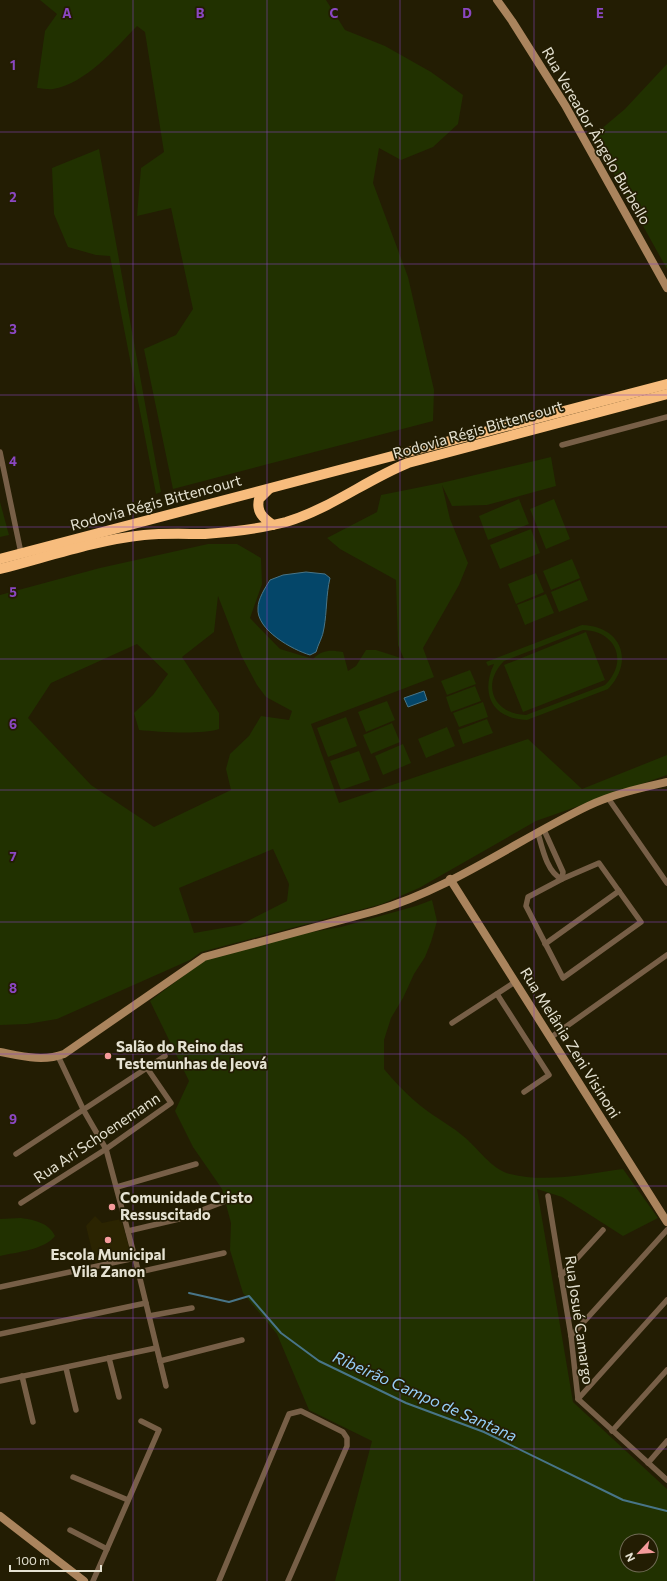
<svg xmlns="http://www.w3.org/2000/svg" width="667" height="1581" viewBox="0 0 667 1581" font-family="Commissioner,sans-serif">
<style>
.built{fill:#2b2401}
.green{fill:#213100;fill-rule:evenodd}
.water{fill:#044669;stroke:#487588}
.lines{fill:none;stroke-linecap:round;stroke-linejoin:round}
.stream{stroke:#487588;stroke-width:2}
.street{stroke:#775f47;stroke-width:5.5}
.secondary{stroke:#aa845d;stroke-width:8}
.highway{stroke:#f7bc7d;stroke-width:10}
.grid{fill:none;stroke:#8b47c2;stroke-width:1;stroke-opacity:0.55}
.poi-dot{fill:#f59b9b;stroke:#231d03;stroke-width:1.5}
.labels{text-anchor:middle;stroke-width:3.5;stroke-linejoin:round;paint-order:stroke}
.street-label{font-size:15px;fill:#e5e2d2;stroke:#231d03}
.poi-label{font-size:15px;font-weight:bold;fill:#e5e2d2;stroke:#231d03;text-anchor:start}
.water-label{font-size:16px;font-style:italic;fill:#95cdf5;stroke:#231d03}
.grid-label{font-size:13px;text-anchor:middle;font-weight:bold;fill:#8b47c2;stroke:#231d03;stroke-width:3.5;stroke-linejoin:round;paint-order:stroke}
</style>
<rect width="100%" height="100%" fill="#231d03"/>
<path class="built" d="M95 1216 102 1223 121 1219 131 1254 130 1256 95 1263 86 1226Z"/>
<g class="green">
<path d="M40 0H326L345 30 385 46 431 72 463 95 458 124 433 147 401 160 379 148 373 183 408 277 434 390 433 421 173 489 144 349 176 335 193 309 171 208 137 216 141 168 164 152 145 32 137 26C116 48 85 84 53 89 48 90 42 88 37 88L45 31 57 14Z"/>
<path d="M667 64V269L593 136 625 109Z"/>
<path d="M99 149 161 492 156 494 110 256 96 255 68 247 54 214 52 168Z"/>
<path d="M551 457 556 486 487 505 452 506 442 485 450 519 468 563 459 585 423 648 434 677 311 724 339 803 528 739 582 789 667 755V775L536 821 419 888 382 904 201 952 190 960 57 1019 27 1024 0 1025V595L100 568 208 544H237L261 558 262 584 250 618 280 649 313 659C323 649 331 650 343 652L348 671 356 666 366 650H376L404 659 398 645 396 580 340 549 327 538 377 512 381 495 441 483ZM218 596 241 655 257 685 266 697 292 711 289 720 261 716 249 736 230 754 226 769 231 790 154 827 91 785 28 718 51 683 137 644 168 674 153 695 134 713 139 730C159 732 201 735 219 729V713L182 657 214 632ZM273 849 289 884 287 901 240 925 194 933 179 888Z"/>
<path d="M519 499 529 524 488 540 479 516Z"/>
<path d="M554 499 570 539 546 549 530 509Z"/>
<path d="M0 502 9 535 0 537Z"/>
<path d="M531 529 540 553 500 569 490 545Z"/>
<path d="M572 559 580 578 551 590 543 571Z"/>
<path d="M536 573 544 592 516 604 508 584Z"/>
<path d="M580 580 588 600 559 612 551 592Z"/>
<path d="M546 594 554 613 525 625 517 605Z"/>
<path d="M582 625C621 626 635 661 608 689L527 720C492 719 480 694 494 664L488 666 486 662ZM583 630C616 631 629 661 605 685L526 715C493 714 481 684 504 661Z"/>
<path d="M586 632 605 680 523 712 504 665Z"/>
<path d="M470 670 476 684 447 695 441 681Z"/>
<path d="M475 686 481 701 451 712 446 697Z"/>
<path d="M387 701 395 720 366 732 358 712Z"/>
<path d="M483 702 488 717 459 727 453 713Z"/>
<path d="M346 717 357 746 328 757 317 728Z"/>
<path d="M487 719 493 733 463 744 458 730Z"/>
<path d="M392 723 400 742 371 754 363 735Z"/>
<path d="M447 727 455 746 426 758 418 739Z"/>
<path d="M403 744 411 763 383 775 375 756Z"/>
<path d="M359 751 370 780 341 790 330 761Z"/>
<path d="M432 900 437 921 431 942 425 957 414 974 403 998 391 1018 384 1040V1069C398 1086 414 1102 433 1115 443 1122 454 1128 463 1136 478 1148 491 1169 510 1174 546 1183 587 1174 623 1169L658 1218 623 1236 562 1197 537 1189 573 1402 667 1489V1581H335L372 1441 309 1410 277 1334 243 1293 230 1250 231 1223 222 1189 193 1147 175 1111 189 1081 150 1001 206 959 295 935 341 927 416 906ZM627 1541H651V1565H627Z"/>
<path d="M21 1218C35 1220 49 1223 55 1236 44 1250 17 1252 0 1256V1219Z"/>
</g>
<g class="water">
<path d="M306 572 325 574 330 578C326 595 327 611 324 628 323 637 318 644 316 652L310 655C293 650 256 630 258 608 258 599 265 588 270 580L283 575Z"/>
<path d="M424 691 427 700 408 707 404 698Z"/>
</g>
<g class="lines">
<path class="stream" d="M189 1293 229 1302 249 1296 281 1333 319 1361 406 1403 484 1432 623 1500 667 1511"/>
<g class="street">
<path d="M562 445 667 417"/>
<path d="M0 452 21 553"/>
<path d="M608 798 667 883"/>
<path d="M538 833C542 847 547 873 562 879L563 872 544 830"/>
<path d="M599 863 641 922 563 978 526 906 528 897 562 879Z"/>
<path d="M545 944 619 891"/>
<path d="M497 994 549 1075 524 1092"/>
<path d="M452 1023 515 982"/>
<path d="M550 1038 667 955"/>
<path d="M58 1056 84 1111 106 1149 135 1258 166 1386"/>
<path d="M16 1154 165 1056"/>
<path d="M117 1187 196 1164"/>
<path d="M548 1196 571 1336 578 1399 667 1480"/>
<path d="M21 1203 106 1149 171 1103 147 1068"/>
<path d="M128 1231 179 1219 223 1202"/>
<path d="M139 1272 224 1253"/>
<path d="M561 1276 603 1230"/>
<path d="M0 1287 135 1258"/>
<path d="M149 1316 192 1308"/>
<path d="M0 1334 146 1303"/>
<path d="M571 1336 667 1230"/>
<path d="M109 1358 119 1397"/>
<path d="M160 1361 242 1340"/>
<path d="M66 1368 76 1410"/>
<path d="M22 1376 33 1422"/>
<path d="M0 1381 156 1348"/>
<path d="M578 1399 667 1300"/>
<path d="M612 1431 667 1370"/>
<path d="M648 1463 667 1441"/>
<path d="M73 1477 128 1500"/>
<path d="M70 1530 107 1549"/>
<path d="M93 1581 159 1430 141 1421"/>
<path d="M219 1581 289 1414 301 1411 343 1432 347 1438V1446L288 1581"/>
</g>
<g class="secondary">
<path d="M497 0 512 21 565 105 667 288"/>
<path d="M450 879 667 1222"/>
<path d="M0 1052C21 1056 43 1062 64 1054L204 957 375 911C451 889 517 840 588 806 613 794 641 788 667 782"/>
<path d="M0 1516 84 1581"/>
</g>
<g class="highway">
<path d="M269 489 259 499C256 512 263 518 273 525"/>
<path d="M0 559 667 384"/>
<path d="M0 569C47 557 96 540 144 535 164 533 185 534 205 534 232 532 259 529 286 522 330 509 366 480 408 463L667 394"/>
</g>
</g>
<path class="grid" d="M133 0V1581M267 0V1581M400 0V1581M534 0V1581M0 132H667M0 264H667M0 395H667M0 527H667M0 659H667M0 790H667M0 922H667M0 1054H667M0 1186H667M0 1318H667M0 1449H667"/>
<g class="poi-dot">
<circle cx="108" cy="1056" r="4"/>
<circle cx="112" cy="1207" r="4"/>
<circle cx="108" cy="1240" r="4"/>
</g>
<g class="labels">
<g class="street-label">
<text transform="translate(596 136) rotate(60)" y="5">Rua Vereador Ângelo Burbello</text>
<text transform="translate(478 430) rotate(-16)" y="5">Rodovia Régis Bittencourt</text>
<text transform="translate(156 503) rotate(-15)" y="5">Rodovia Régis Bittencourt</text>
<text transform="translate(570 1043) rotate(58)" y="5">Rua Melânia Zeni Visinoni</text>
<text transform="translate(97 1138) rotate(-34)" y="5">Rua Ari Schoenemann</text>
<text transform="translate(579 1320) rotate(82)" y="5">Rua Josué Camargo</text>
</g>
<g class="poi-label">
<text x="116" y="1052">Salão do Reino das<tspan x="116" dy="17">Testemunhas de Jeová</tspan></text>
<text x="120" y="1203">Comunidade Cristo<tspan x="120" dy="17">Ressuscitado</tspan></text>
<text x="108" y="1260" text-anchor="middle">Escola Municipal<tspan x="108" dy="17">Vila Zanon</tspan></text>
</g>
<g class="water-label">
<text transform="translate(425 1396) rotate(24)" y="6">Ribeirão Campo de Santana</text>
</g>
</g>
<g class="grid-label">
<text x="67" y="18">A</text>
<text x="200" y="18">B</text>
<text x="334" y="18">C</text>
<text x="467" y="18">D</text>
<text x="600" y="18">E</text>
<text x="13" y="70">1</text>
<text x="13" y="202">2</text>
<text x="13" y="334">3</text>
<text x="13" y="466">4</text>
<text x="13" y="597">5</text>
<text x="13" y="729">6</text>
<text x="13" y="861">7</text>
<text x="13" y="993">8</text>
<text x="13" y="1124">9</text>
</g>
<g transform="translate(639 1553) rotate(244)"><circle r="19" fill="#231d03" stroke="#716c56"/>
<path d="M0-3L7 15L0 10L-7 15Z" fill="#f59b9b"/>
<text y="-6" font-size="11" font-weight="bold" text-anchor="middle" fill="#e5e2d2">N</text>
</g>
<path d="M10 1565v6h91v-6" fill="none" stroke="#e5e2d2" stroke-width="2"/>
<text x="16" y="1565" font-size="12" fill="#e5e2d2" stroke="#231d03" stroke-width="3" paint-order="stroke">100 m</text>
</svg>
